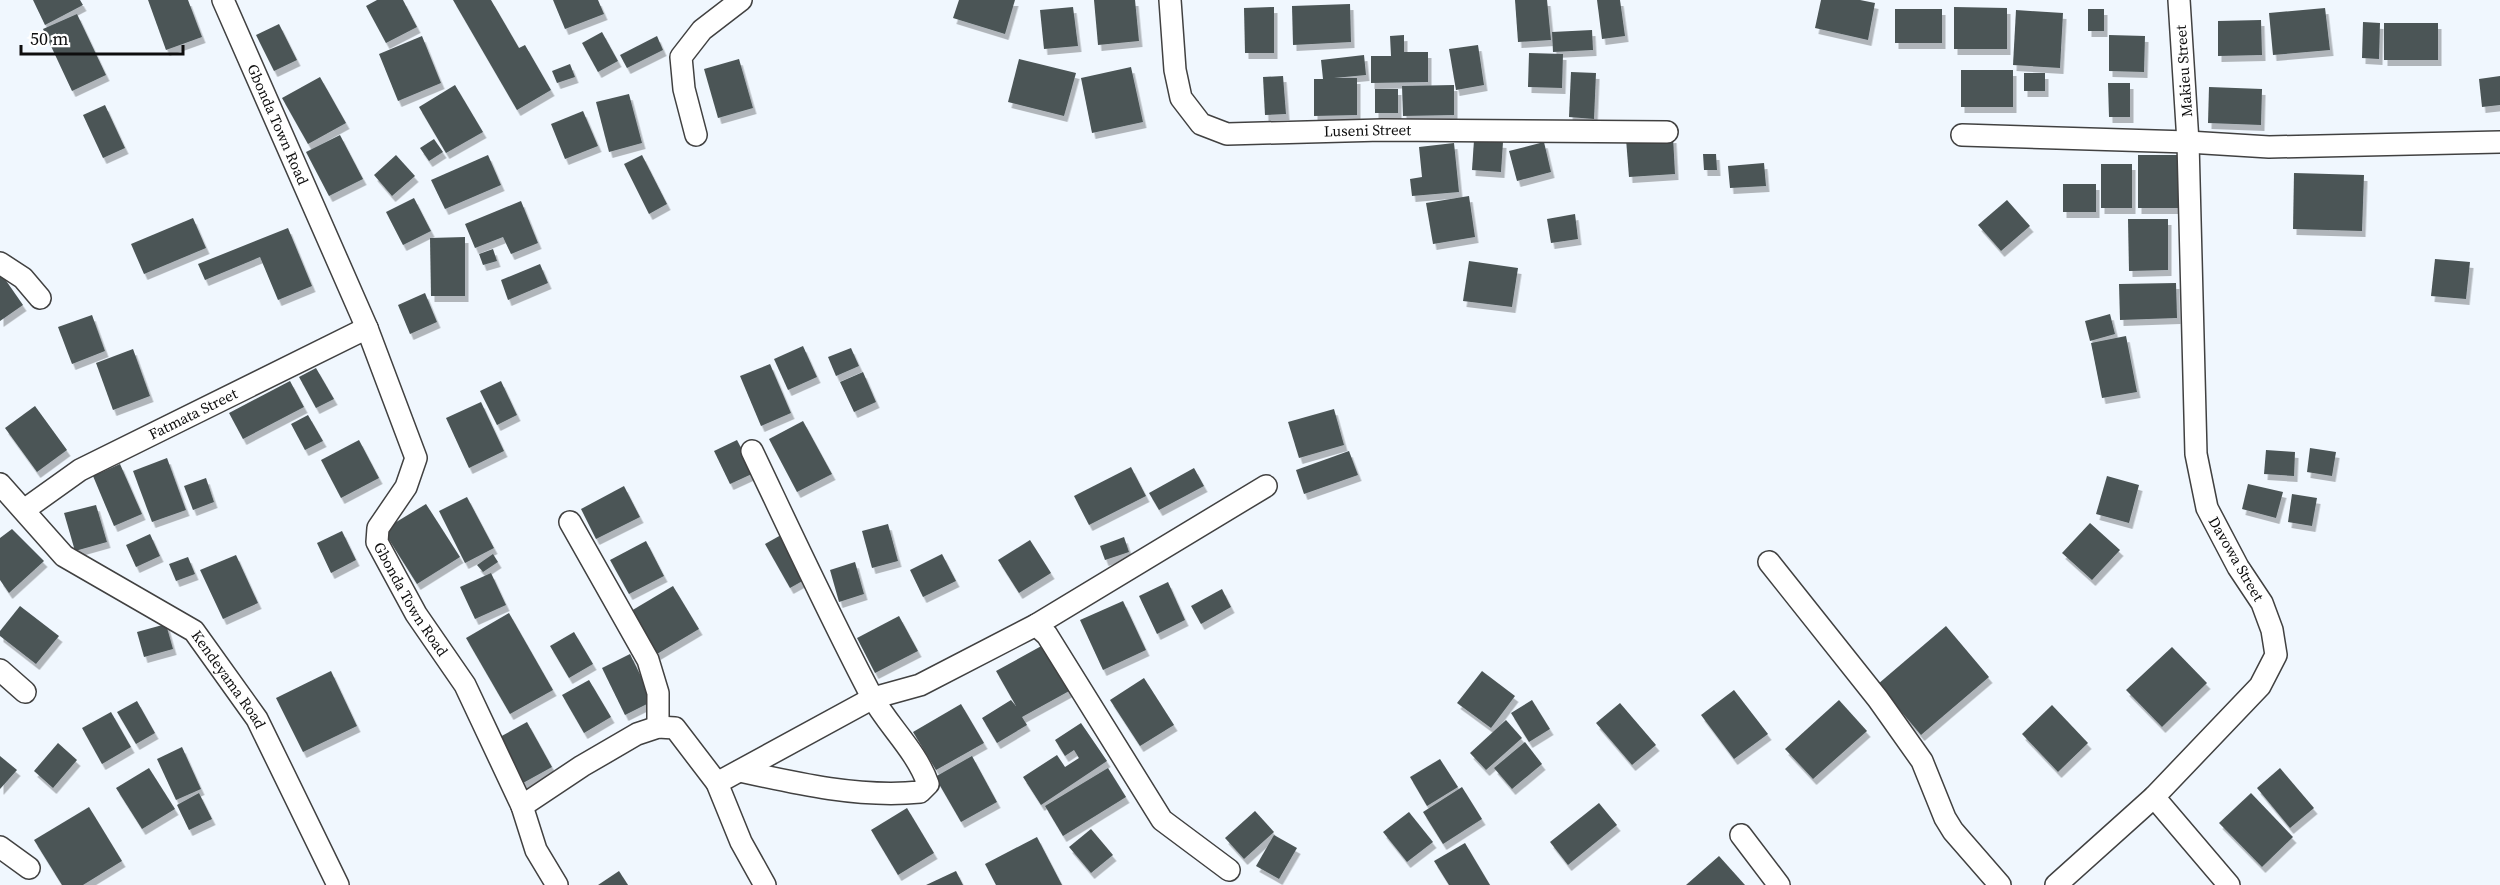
<svg xmlns="http://www.w3.org/2000/svg" width="2500" height="885" viewBox="0 0 2500 885" font-family="'Source Serif 4',serif">
<style>
.building{fill:#4b5556;filter:url(#shadow)}
.lines{fill:none;stroke-linecap:round;stroke-linejoin:round}
.minor-casing{stroke:#414141;stroke-width:24}
.minor{stroke:#fff;stroke-width:21}
.labels{text-anchor:middle;stroke-width:6;stroke-linejoin:round;paint-order:stroke}
.street-label{font-size:15px;fill:#0e0e0e;stroke:#fff}
</style>
<defs>
<filter id="shadow"><feDropShadow dx="3.5" dy="6" stdDeviation="0" flood-color="#0004"/></filter>
</defs>
<rect width="100%" height="100%" fill="#f0f7fe"/>
<g class="building">
<path d="M33 0H80L83 5 45 25Z"/>
<path d="M148 0H188L202 37 166 50Z"/>
<path d="M377 0H403L417 27 386 43 366 6Z"/>
<path d="M453 0H491L519 48 525 45 551 90 517 110Z"/>
<path d="M553 0H598L604 14 565 29Z"/>
<path d="M959 0H1015L1005 34 953 18Z"/>
<path d="M1094 0H1135L1139 41 1098 45Z"/>
<path d="M1515 0H1547L1551 40 1518 42Z"/>
<path d="M1597 0H1620L1625 36 1602 39Z"/>
<path d="M1821 0H1860L1875 3 1868 40 1815 28Z"/>
<path d="M1350 4 1351 42 1293 45 1292 6Z"/>
<path d="M1073 7 1078 46 1044 49 1040 10Z"/>
<path d="M1274 7V53H1245L1244 8Z"/>
<path d="M1954 7 2007 8V49H1954Z"/>
<path d="M2325 8 2330 50 2273 55 2269 13Z"/>
<rect x="1895" y="9" width="47" height="34"/>
<rect x="2088" y="9" width="16" height="22"/>
<path d="M2016 10 2063 13 2060 68 2013 65Z"/>
<path d="M77 14 106 75 72 91 43 29Z"/>
<path d="M2261 20 2262 55 2218 56V21Z"/>
<path d="M2363 22 2380 23 2379 59 2362 58Z"/>
<rect x="2384" y="23" width="54" height="37"/>
<path d="M279 24 297 60 274 71 256 35Z"/>
<path d="M1592 30 1593 50 1553 52 1552 32Z"/>
<path d="M602 32 618 61 598 72 582 43Z"/>
<path d="M1404 35V52H1428V82L1371 83V56H1391L1390 36Z"/>
<path d="M2109 35 2145 36 2144 72 2109 71Z"/>
<path d="M422 36 441 83 398 101 379 54Z"/>
<path d="M657 36 663 50 627 68 620 55Z"/>
<path d="M1478 45 1484 85 1456 90 1449 49Z"/>
<path d="M1529 53 1563 54 1562 88 1528 87Z"/>
<path d="M1364 55 1366 75 1334 78H1357V115L1314 116V79H1323L1321 60Z"/>
<path d="M739 59 753 108 718 118 704 69Z"/>
<path d="M1019 59 1076 73 1064 116 1008 102Z"/>
<path d="M570 64 575 77 557 83 552 71Z"/>
<path d="M1131 67 1143 122 1092 133 1081 78Z"/>
<rect x="1961" y="70" width="52" height="37"/>
<path d="M1571 72 1596 73 1594 119 1569 117Z"/>
<rect x="2024" y="73" width="21" height="18"/>
<path d="M1283 76 1286 114 1265 115 1263 77Z"/>
<path d="M2500 76V105L2482 107 2479 79Z"/>
<path d="M320 77 346 123 308 144 282 98Z"/>
<path d="M2108 83H2130V117H2109Z"/>
<path d="M455 85 483 132 446 153 419 107Z"/>
<path d="M1454 85V115L1403 116 1402 86Z"/>
<path d="M2209 87 2262 89 2261 125 2208 123Z"/>
<rect x="1375" y="89" width="23" height="24"/>
<path d="M629 94 642 143 609 152 596 102Z"/>
<path d="M105 105 125 148 103 158 83 115Z"/>
<path d="M583 111 598 146 565 159 551 124Z"/>
<path d="M340 135 363 179 329 196 306 152Z"/>
<path d="M1673 137 1675 174 1629 177 1626 139Z"/>
<path d="M434 139 443 152 429 161 420 148Z"/>
<path d="M1474 140 1503 142 1501 172 1472 170Z"/>
<path d="M1544 142 1551 172 1517 181 1509 151Z"/>
<path d="M1454 143 1459 192 1412 196 1410 179 1422 177 1419 147Z"/>
<path d="M1703 154H1716L1717 170H1704Z"/>
<path d="M396 155 415 176 392 196 374 175Z"/>
<path d="M488 155 501 185 445 209 431 180Z"/>
<path d="M642 155 667 204 649 214 624 164Z"/>
<rect x="2138" y="155" width="42" height="53"/>
<path d="M1764 163 1766 186 1730 188 1728 166Z"/>
<rect x="2101" y="164" width="31" height="44"/>
<path d="M2294 173 2364 175 2362 231 2293 229Z"/>
<rect x="2063" y="184" width="33" height="28"/>
<path d="M1469 196 1475 237 1433 244 1426 203Z"/>
<path d="M414 198 431 231 403 245 386 212Z"/>
<path d="M2007 200 2030 226 2001 251 1978 225Z"/>
<path d="M521 201 538 243 511 254 503 237 475 248 465 224Z"/>
<path d="M1575 214 1578 239 1551 243 1547 219Z"/>
<path d="M193 218 206 248 144 274 131 244Z"/>
<path d="M2128 219H2168V270L2129 271Z"/>
<path d="M288 228 312 286 278 300 260 257 205 280 198 264Z"/>
<path d="M465 237V296H431L430 238Z"/>
<path d="M493 249 497 261 483 265 479 254Z"/>
<path d="M2435 259 2470 262 2466 299 2431 296Z"/>
<path d="M1469 261 1518 268 1512 307 1463 301Z"/>
<path d="M540 264 548 283 508 300 501 280Z"/>
<path d="M0 272 23 305 0 321Z"/>
<path d="M2176 283 2177 318 2120 320 2119 284Z"/>
<path d="M425 293 437 322 410 334 398 305Z"/>
<path d="M2110 314 2115 334 2090 341 2085 321Z"/>
<path d="M92 315 105 351 72 364 58 327Z"/>
<path d="M2126 336 2137 392 2102 398 2091 343Z"/>
<path d="M803 346 817 377 788 390 774 359Z"/>
<path d="M851 348 859 366 836 376 828 357Z"/>
<path d="M133 349 150 396 113 410 96 363Z"/>
<path d="M770 364 791 413 761 426 740 376Z"/>
<path d="M316 368 334 399 316 408 299 377Z"/>
<path d="M863 372 876 402 854 412 840 382Z"/>
<path d="M290 381 304 407 243 439 229 413Z"/>
<path d="M501 381 517 415 497 425 480 391Z"/>
<path d="M481 402 504 451 469 468 446 418Z"/>
<path d="M35 406 67 450 37 472 5 428Z"/>
<path d="M1334 409 1344 445 1299 458 1288 422Z"/>
<path d="M308 415 323 441 305 450 291 424Z"/>
<path d="M803 421 832 474 797 492 769 439Z"/>
<path d="M359 440 379 478 341 498 321 460Z"/>
<path d="M737 440 754 473 730 484 714 451Z"/>
<path d="M2310 448 2336 452 2332 476 2307 472Z"/>
<path d="M2266 450 2295 452 2294 476 2264 474Z"/>
<path d="M1349 451 1358 475 1304 494 1296 470Z"/>
<path d="M167 458 186 510 152 522 133 471Z"/>
<path d="M120 464 142 514 114 526 93 476Z"/>
<path d="M1131 467 1146 496 1089 525 1074 496Z"/>
<path d="M1194 468 1204 486 1159 510 1149 493Z"/>
<path d="M2107 476 2139 485 2129 523 2096 514Z"/>
<path d="M206 478 214 502 193 510 184 486Z"/>
<path d="M2248 484 2283 492 2276 518 2242 509Z"/>
<path d="M624 486 640 517 596 539 581 509Z"/>
<path d="M2292 494 2317 498 2312 526 2288 522Z"/>
<path d="M467 497 494 548 465 563 439 511Z"/>
<path d="M426 504 460 557 417 584 383 530Z"/>
<path d="M96 505 107 542 75 551 64 513Z"/>
<path d="M2090 523 2120 550 2092 580 2062 553Z"/>
<path d="M888 524 898 561 872 568 862 531Z"/>
<path d="M12 529 44 561 9 593 0 580V538Z"/>
<path d="M342 531 356 560 331 573 317 543Z"/>
<path d="M150 534 160 556 136 567 126 545Z"/>
<path d="M781 535 806 579 790 588 765 544Z"/>
<path d="M1124 537 1129 552 1105 560 1100 546Z"/>
<path d="M1030 540 1051 573 1019 593 998 560Z"/>
<path d="M646 541 664 576 629 594 610 560Z"/>
<path d="M493 554 498 562 483 572 477 565Z"/>
<path d="M942 554 956 581 923 597 910 570Z"/>
<path d="M236 555 258 603 223 619 200 570Z"/>
<path d="M188 557 195 574 176 581 169 564Z"/>
<path d="M855 562 864 594 839 602 830 570Z"/>
<path d="M491 573 506 605 475 619 460 587Z"/>
<path d="M1168 582 1185 620 1157 634 1139 596Z"/>
<path d="M673 586 699 629 657 654 631 611Z"/>
<path d="M1222 589 1231 607 1201 624 1191 606Z"/>
<path d="M1123 601 1146 650 1103 670 1080 620Z"/>
<path d="M20 606 59 636 36 664 0 636V631Z"/>
<path d="M509 613 553 690 510 714 466 638Z"/>
<path d="M899 616 918 651 875 673 857 638Z"/>
<path d="M166 624 173 649 144 657 137 632Z"/>
<path d="M1946 626 1989 677 1921 735 1878 684Z"/>
<path d="M574 632 593 664 569 678 550 646Z"/>
<path d="M1045 644 1071 690 1022 717 1027 725 997 743 982 718 1011 700 1016 706 996 671Z"/>
<path d="M2172 647 2207 683 2162 727 2126 690Z"/>
<path d="M630 654 653 701 625 715 602 668Z"/>
<path d="M331 671 357 726 303 752 276 698Z"/>
<path d="M1482 671 1515 696 1491 728 1457 703Z"/>
<path d="M1144 678 1174 725 1140 746 1110 700Z"/>
<path d="M589 680 611 717 584 733 562 695Z"/>
<path d="M1734 690 1768 734 1734 759 1701 715Z"/>
<path d="M1532 700 1550 729 1529 742 1511 713Z"/>
<path d="M1839 700 1867 731 1813 779 1785 749Z"/>
<path d="M137 701 155 733 136 744 117 712Z"/>
<path d="M1620 703 1656 745 1632 765 1596 723Z"/>
<path d="M961 704 984 743 936 770 913 732Z"/>
<path d="M2052 705 2088 743 2058 772 2022 734Z"/>
<path d="M111 712 131 747 102 764 82 728Z"/>
<path d="M1506 720 1522 738 1486 770 1470 753Z"/>
<path d="M527 722 552 767 523 783 498 738Z"/>
<path d="M1081 723 1107 761 1041 805 1023 777 1057 755 1065 767 1079 758 1074 750 1065 756 1055 740Z"/>
<path d="M1525 742 1542 764 1512 789 1494 768Z"/>
<path d="M58 743 77 760 53 788 34 771Z"/>
<path d="M182 747 201 789 176 800 157 759Z"/>
<path d="M0 756 17 770 0 789Z"/>
<path d="M972 756 997 802 961 822 935 777Z"/>
<path d="M1440 759 1458 787 1427 806 1410 777Z"/>
<path d="M149 768 175 809 142 829 116 788Z"/>
<path d="M1108 768 1126 797 1063 836 1045 806Z"/>
<path d="M2280 768 2314 808 2290 828 2257 788Z"/>
<path d="M1462 787 1482 819 1443 844 1423 812Z"/>
<path d="M199 793 212 819 189 830 177 805Z"/>
<path d="M2251 793 2293 837 2262 867 2219 823Z"/>
<path d="M1599 803 1617 825 1568 865 1550 842Z"/>
<path d="M89 807 122 861 83 885H62L34 840Z"/>
<path d="M907 808 934 853 898 875 871 830Z"/>
<path d="M1255 811 1274 832 1244 859 1225 838Z"/>
<path d="M1409 812 1433 842 1407 862 1383 832Z"/>
<path d="M1091 829 1113 855 1091 873 1069 847Z"/>
<path d="M1274 835 1297 848 1279 879 1256 866Z"/>
<path d="M1037 837 1062 885H996L985 864Z"/>
<path d="M1465 843 1490 885H1449L1434 861Z"/>
<path d="M1719 856 1745 885H1686Z"/>
<path d="M619 871 628 885H598Z"/>
<path d="M956 871 963 885H926Z"/>
</g>
<g class="lines">
<defs>
<g id="minor">
<path id="s1" d="M223 0 367 328 416 458 406 487 378 528 377 542 416 614 465 685 522 806 582 766 637 734 658 727 675 728 717 783 741 842 765 885"/>
<path id="s2" d="M1170 0 1175 70 1181 98 1201 124 1227 134 1382 130 1667 132"/>
<path d="M696 135 684 89 681 57 702 30 741 0"/>
<path d="M1962 135 2188 142 2269 147 2500 142"/>
<path d="M0 263 23 278 40 298"/>
<path id="s3" d="M0 484 64 556 194 631 257 719 338 885"/>
<path id="s4" d="M24 510 80 470 367 328"/>
<path d="M570 522 648 660 658 693V727"/>
<path d="M1769 562 1878 699 1922 761 1945 818 1953 831 2000 885"/>
<path d="M1036 625 1266 486"/>
<path d="M0 670 25 692"/>
<path d="M740 771C798 784 861 798 920 792L928 784C916 750 888 726 871 695 829 615 791 533 752 451"/>
<path d="M717 783 873 698 920 685 1036 625 1047 635 1162 820 1229 870"/>
<path d="M2154 797 2229 885"/>
<path d="M522 806 536 850 557 885"/>
<path d="M1741 835 1779 885"/>
<path d="M0 847 29 868"/>
<path d="M2056 885 2154 797 2260 686 2276 655 2272 630 2262 603 2238 567 2207 508 2196 454 2188 142 2179 0"/>
</g>
</defs>
<use href="#minor" class="minor-casing"/>
<use href="#minor" class="minor"/>
</g>
<g class="labels">
<g class="street-label">
<text transform="translate(2184 71) rotate(-94)" y="5">Makieu Street</text>
<text dy="5" stroke="none"><textPath href="#s1" startOffset="136">Gbonda Town Road</textPath></text>
<text dy="5" stroke="none"><textPath href="#s2" startOffset="300">Luseni Street</textPath></text>
<text dy="5" stroke="none"><textPath href="#s4" startOffset="195">Fatmata Street</textPath></text>
<text transform="translate(2236 559) rotate(60)" y="5">Davowa Street</text>
<text dy="5" stroke="none"><textPath href="#s1" startOffset="658">Gbonda Town Road</textPath></text>
<text dy="5" stroke="none"><textPath href="#s3" startOffset="306">Kendeyama Road</textPath></text>
</g>
</g>
<path d="M21 45v9h162v-9" fill="none" stroke="#0e0e0e" stroke-width="3"/>
<text x="30" y="45" font-size="18" fill="#0e0e0e" stroke="#ffffff" stroke-width="4.5" paint-order="stroke">50 m</text>
</svg>
